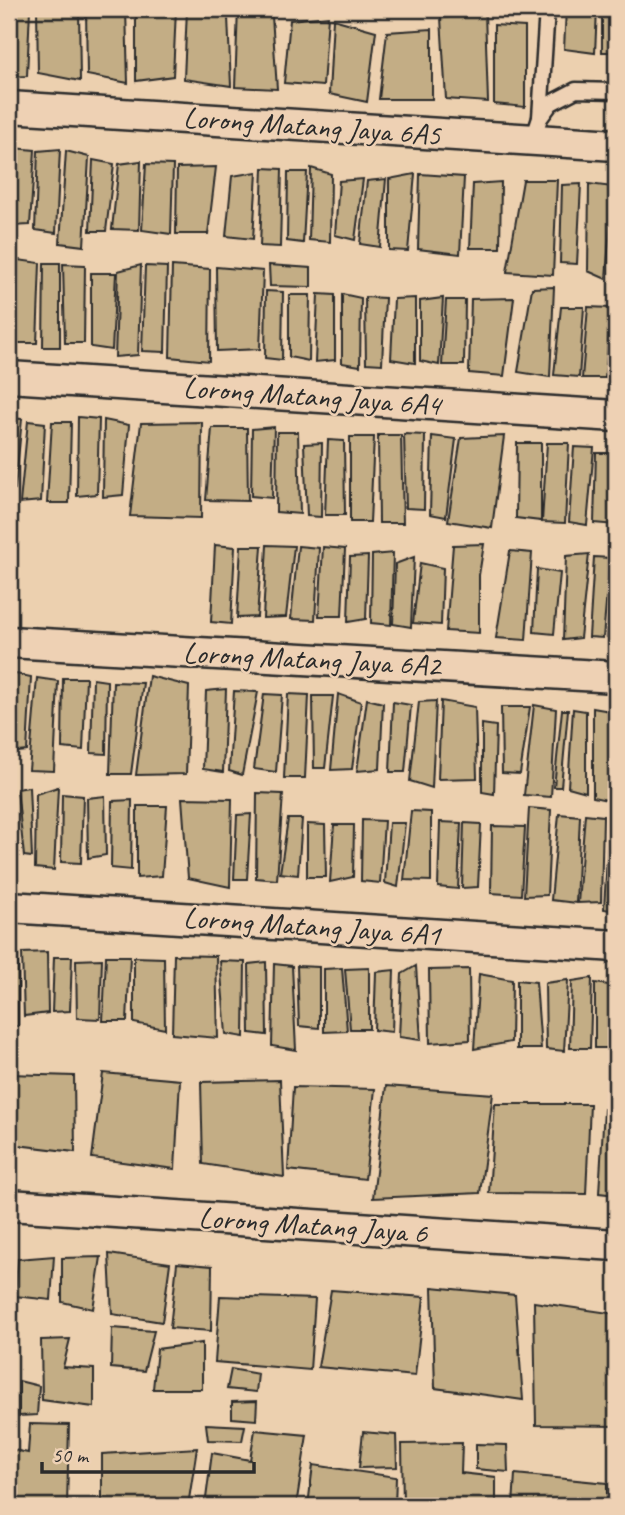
<svg xmlns="http://www.w3.org/2000/svg" width="625" height="1515" viewBox="0 0 625 1515" font-family="Caveat,sans-serif">
<style>
.building{fill:#c3ad85;stroke:#2b2b2b;stroke-width:2}
.lines{fill:none;stroke-linecap:round;stroke-linejoin:round}
.lane-casing{stroke:#2b2b2b;stroke-width:19}
.street-casing{stroke:#2b2b2b;stroke-width:35}
.lane{stroke:#eed1b4;stroke-width:14}
.street{stroke:#eed1b4;stroke-width:30}
.labels{text-anchor:middle;stroke-width:5;stroke-linejoin:round;paint-order:stroke}
.street-label{font-size:30px;fill:#2b2b2b;stroke:#eed1b4}
</style>
<rect width="100%" height="100%" fill="#ecd0af"/>
<filter id="ink" filterUnits="userSpaceOnUse"><feTurbulence type="fractalNoise" baseFrequency=".0143" numOctaves="2"/><feDisplacementMap in="SourceGraphic" scale="14" xChannelSelector="R" yChannelSelector="G"/><feConvolveMatrix kernelMatrix="1 2 1 2 8 2 1 2 1" color-interpolation-filters="sRGB"/></filter>
<g filter="url(#ink)">
<g class="building">
<path d="M9 9H30L27 76 9 77Z"/>
<path d="M37 9H79L80 81 38 73Z"/>
<path d="M86 9H126L128 83 87 75Z"/>
<path d="M136 9H176L173 76 136 81Z"/>
<path d="M187 9 228 17 231 86 184 79Z"/>
<path d="M238 9 272 16 277 89 235 87Z"/>
<path d="M566 9H597L595 53 564 49Z"/>
<rect x="602" y="9" width="14" height="43"/>
<path d="M485 13 488 102 446 99 441 18Z"/>
<path d="M328 16 323 86 284 83 290 20Z"/>
<path d="M333 19 376 31 367 102 329 94Z"/>
<path d="M494 25 525 27V107L494 104Z"/>
<path d="M432 29V99H379L387 32Z"/>
<path d="M13 148 35 150 30 225 10 226Z"/>
<path d="M60 149 56 233 35 230 38 151Z"/>
<path d="M66 151 89 157 84 246 60 243Z"/>
<path d="M93 160 114 164 106 231H90Z"/>
<path d="M141 161 139 230 112 229 119 164Z"/>
<path d="M146 164 173 165 171 234 142 230Z"/>
<path d="M216 167 208 234H176L177 168Z"/>
<path d="M263 168 282 169 280 247 260 246Z"/>
<path d="M311 168 331 174 330 242 309 240Z"/>
<path d="M257 172 253 239 226 236 232 176Z"/>
<path d="M288 172H307L303 243 287 241Z"/>
<path d="M415 174 408 251 389 250V179Z"/>
<path d="M420 174 464 177 460 254 418 249Z"/>
<path d="M363 179 355 240 335 235 339 181Z"/>
<path d="M386 179 380 247 360 244 367 181Z"/>
<path d="M523 180H557L553 275 507 272Z"/>
<path d="M501 182 500 248H470L473 184Z"/>
<path d="M581 184 577 264 560 263 562 185Z"/>
<path d="M589 184 613 187 606 279 588 271Z"/>
<path d="M9 253H16L10 343H9Z"/>
<path d="M18 260 40 263 37 343H15Z"/>
<path d="M44 263H60V347H43Z"/>
<path d="M63 264 85 265 84 343H65Z"/>
<path d="M141 265 138 355 115 357 118 271Z"/>
<path d="M269 265 311 268V287L270 286Z"/>
<path d="M145 266 167 267 165 352 142 351Z"/>
<path d="M172 266 210 269 209 361 170 357Z"/>
<path d="M216 267 263 271 260 349 217 351Z"/>
<path d="M91 273H116L112 350 91 347Z"/>
<path d="M554 287 550 377 518 372 532 288Z"/>
<path d="M266 291 283 292 282 360 265 358Z"/>
<path d="M318 294 335 295V360L315 362Z"/>
<path d="M342 294 361 298 360 366 342 363Z"/>
<path d="M289 295H310L309 361 289 357Z"/>
<path d="M365 297 385 298 382 364 366 363Z"/>
<path d="M415 298V363L391 359 394 299Z"/>
<path d="M443 298 439 365 420 361V301Z"/>
<path d="M514 298 504 376 469 373 471 299Z"/>
<path d="M446 300H465L464 365H442Z"/>
<path d="M561 307H584L579 377 554 375Z"/>
<path d="M588 307 611 308 605 378H582Z"/>
<path d="M613 317H616V381L607 379Z"/>
<path d="M78 417 99 419 97 494 77 496Z"/>
<path d="M9 418 22 419 15 489 9 488Z"/>
<path d="M104 420 129 425 123 495 103 497Z"/>
<path d="M28 421 45 423 41 501 20 503Z"/>
<path d="M52 422H71L69 503H47Z"/>
<path d="M202 422 201 518 130 516 141 423Z"/>
<path d="M274 427 272 498 251 496 252 429Z"/>
<path d="M212 428H247L248 501 206 500Z"/>
<path d="M277 432H298L300 514 276 512Z"/>
<path d="M404 434 425 435 424 509 406 508Z"/>
<path d="M378 435H401L403 523H379Z"/>
<path d="M432 436 456 439 446 517 430 514Z"/>
<path d="M504 436 492 528 448 521 461 438Z"/>
<path d="M350 437H374L370 522H350Z"/>
<path d="M328 440 344 441 345 515H325Z"/>
<path d="M322 443 321 517 307 516 304 444Z"/>
<path d="M517 443H541V521L516 518Z"/>
<path d="M547 443H569L565 523 542 522Z"/>
<path d="M574 447 594 448 587 525 569 522Z"/>
<path d="M596 453H616V525L594 523Z"/>
<path d="M484 544 479 575V633L446 631 453 545Z"/>
<path d="M215 545 235 547 231 624 211 622Z"/>
<path d="M267 545 294 546 286 617 263 618Z"/>
<path d="M241 546H262L257 617 237 618Z"/>
<path d="M298 546 319 548 315 620 291 619Z"/>
<path d="M323 547 345 549 342 616H319Z"/>
<path d="M510 551 532 553 526 640 496 638Z"/>
<path d="M393 553 391 625 371 623 372 555Z"/>
<path d="M589 554 580 638 563 640 566 556Z"/>
<path d="M368 556 366 619 348 622 350 557Z"/>
<path d="M414 557 411 627 393 624 395 564Z"/>
<path d="M594 557 610 558 603 638 589 637Z"/>
<path d="M420 563 443 568 441 625 413 623Z"/>
<path d="M537 569 560 573 554 634 534 632Z"/>
<path d="M613 573 616 574V638L607 637Z"/>
<path d="M11 673 31 677 27 751 9 753Z"/>
<path d="M149 676 189 686 186 774 136 775Z"/>
<path d="M37 678 58 681 54 771 29 770Z"/>
<path d="M63 678H86L83 750 62 748Z"/>
<path d="M93 679 107 681 106 754 91 753Z"/>
<path d="M113 682 143 683 131 774H110Z"/>
<path d="M226 689 223 772 203 769 206 691Z"/>
<path d="M234 691 258 692 242 775 229 771Z"/>
<path d="M264 694 282 695 276 772 254 769Z"/>
<path d="M288 694 309 695 305 778H284Z"/>
<path d="M338 694 361 702 352 769 331 770Z"/>
<path d="M313 696H333L325 768H314Z"/>
<path d="M367 699 383 703 380 769 357 771Z"/>
<path d="M436 701 432 788 410 781 419 702Z"/>
<path d="M441 701 475 707 477 778 438 779Z"/>
<path d="M393 702 411 705 405 772H390Z"/>
<path d="M534 705 556 709 551 797 524 795Z"/>
<path d="M501 707H530L520 774 502 773Z"/>
<path d="M593 708 616 712V802L593 797Z"/>
<path d="M573 709 586 711V792L568 787Z"/>
<path d="M562 710H568L561 787H554Z"/>
<path d="M482 724 496 726 494 794 482 792Z"/>
<path d="M9 784H10L15 857H9Z"/>
<path d="M29 787 32 857 24 856 17 789Z"/>
<path d="M58 787 54 870 35 868 36 794Z"/>
<path d="M257 793 283 794 277 880 256 878Z"/>
<path d="M62 794 83 796 81 863 61 862Z"/>
<path d="M105 796 106 855 88 858 87 798Z"/>
<path d="M182 798 232 799 230 887 188 878Z"/>
<path d="M132 800 131 870 111 868 112 801Z"/>
<path d="M137 806H167L162 876 137 878Z"/>
<path d="M529 808 551 810 547 895 524 896Z"/>
<path d="M411 811 431 812V881L404 880Z"/>
<path d="M251 814 247 879H234L237 815Z"/>
<path d="M559 814 580 816 576 903 551 900Z"/>
<path d="M585 814 603 816 601 902 578 903Z"/>
<path d="M288 819H302L298 875 280 873Z"/>
<path d="M362 820 384 821 380 883 361 881Z"/>
<path d="M440 822 461 823 458 889 438 887Z"/>
<path d="M389 823H405L398 887 385 883Z"/>
<path d="M464 823 481 824 478 887 462 888Z"/>
<path d="M307 824 325 825 326 877H307Z"/>
<path d="M334 825H354L353 877 330 882Z"/>
<path d="M492 826 525 827 521 895 491 893Z"/>
<path d="M608 840 616 841V911L604 909Z"/>
<path d="M9 952 18 955V1026H9Z"/>
<path d="M47 952 48 1013 24 1016 22 953Z"/>
<path d="M174 955 216 956 218 1038 172 1034Z"/>
<path d="M106 956H130L127 1021H103Z"/>
<path d="M54 957H72L70 1011 52 1012Z"/>
<path d="M134 957 164 958 165 1029 134 1023Z"/>
<path d="M102 959 100 1019 77 1018 76 960Z"/>
<path d="M220 961 245 962 244 1037 226 1034Z"/>
<path d="M266 962 267 1035 250 1033 249 964Z"/>
<path d="M274 964 292 966 296 1050 272 1046Z"/>
<path d="M297 966 319 967V1028L299 1026Z"/>
<path d="M416 966 421 1040 399 1037 402 974Z"/>
<path d="M342 968 347 1031 324 1032V969Z"/>
<path d="M369 968V1029H350L345 969Z"/>
<path d="M469 969 470 1040 430 1043 429 970Z"/>
<path d="M394 970 392 1032 374 1030 376 972Z"/>
<path d="M479 974 512 980 511 1042 474 1049Z"/>
<path d="M592 978 590 1048H570L572 981Z"/>
<path d="M517 980 536 982 541 1049H517Z"/>
<path d="M568 980 564 1051 546 1049 545 983Z"/>
<path d="M595 983 616 986 615 1048H595Z"/>
<path d="M103 1073 180 1080 175 1169 92 1158Z"/>
<path d="M9 1074 74 1076 75 1152 9 1144Z"/>
<path d="M280 1080 284 1177 203 1164 201 1082Z"/>
<path d="M386 1086 493 1094 480 1193 373 1198Z"/>
<path d="M293 1087 375 1089 365 1179 288 1170Z"/>
<path d="M495 1104H590L586 1194 489 1193Z"/>
<path d="M604 1109 616 1110V1195L599 1193Z"/>
<path d="M109 1254 170 1263 162 1322 112 1314Z"/>
<path d="M54 1256 51 1300 15 1296 18 1259Z"/>
<path d="M101 1257 93 1309 62 1302V1258Z"/>
<path d="M177 1263 212 1266 211 1331 170 1328Z"/>
<path d="M432 1287 515 1295 523 1400 435 1388Z"/>
<path d="M331 1290 424 1297 415 1376 318 1367Z"/>
<path d="M220 1296 315 1299 310 1370 215 1362Z"/>
<path d="M534 1302 616 1314V1426L536 1425Z"/>
<path d="M112 1328 154 1331 144 1371 111 1368Z"/>
<path d="M70 1339 63 1367 94 1369V1407L42 1400 41 1340Z"/>
<path d="M202 1343V1389H153L157 1349Z"/>
<path d="M231 1369 258 1374 256 1392 227 1389Z"/>
<path d="M19 1381 39 1386 37 1415 19 1416Z"/>
<path d="M257 1401 256 1420 232 1418V1402Z"/>
<path d="M30 1424 69 1425 67 1506H9V1449L28 1453Z"/>
<path d="M206 1424 245 1426 242 1441 208 1440Z"/>
<path d="M255 1430 307 1435 296 1506H205L212 1453 250 1460Z"/>
<path d="M363 1432 396 1435 397 1467 359 1468Z"/>
<path d="M462 1443 461 1473 496 1477V1506H403L402 1444Z"/>
<path d="M476 1444 507 1445 508 1472 476 1469Z"/>
<path d="M197 1448 188 1506H102V1454Z"/>
<path d="M313 1465 396 1477 395 1506H308Z"/>
<path d="M515 1474 607 1483V1506H513Z"/>
</g>
<g class="lines">
<defs>
<g id="lane">
<path d="M540 117 547 9"/>
<path d="M533 139 540 118 551 103 576 90 616 91"/>
</g>
<g id="street">
<path d="M9 107 616 145"/>
<path d="M9 377 616 416"/>
<path d="M9 642 616 677"/>
<path d="M9 907 616 946"/>
<path d="M9 1205 616 1245"/>
</g>
</defs>
<use href="#lane" class="lane-casing"/>
<use href="#street" class="street-casing"/>
<use href="#lane" class="lane"/>
<use href="#street" class="street"/>
</g>
</g>
<g class="labels">
<g class="street-label">
<text transform="translate(312 126) rotate(4)" y="10">Lorong Matang Jaya 6A5</text>
<text transform="translate(312 396) rotate(4)" y="10">Lorong Matang Jaya 6A4</text>
<text transform="translate(312 659) rotate(3)" y="10">Lorong Matang Jaya 6A2</text>
<text transform="translate(312 926) rotate(4)" y="10">Lorong Matang Jaya 6A1</text>
<text transform="translate(313 1225) rotate(4)" y="10">Lorong Matang Jaya 6</text>
</g>
</g>
<rect width="625" height="1515" fill="none" stroke="#eed1b4" stroke-width="35"/>
<rect x="18" y="18" width="590" height="1480" fill="none" stroke="#2b2b2b" stroke-width="2.5" filter="url(#ink)"/>
<path d="M42 1462v10h212v-10" fill="none" stroke="#2b2b2b" stroke-width="3.5"/>
<text x="52" y="1462" font-size="21" fill="#2b2b2b" stroke="#eed1b4" stroke-width="5" paint-order="stroke">50 m</text>
</svg>
